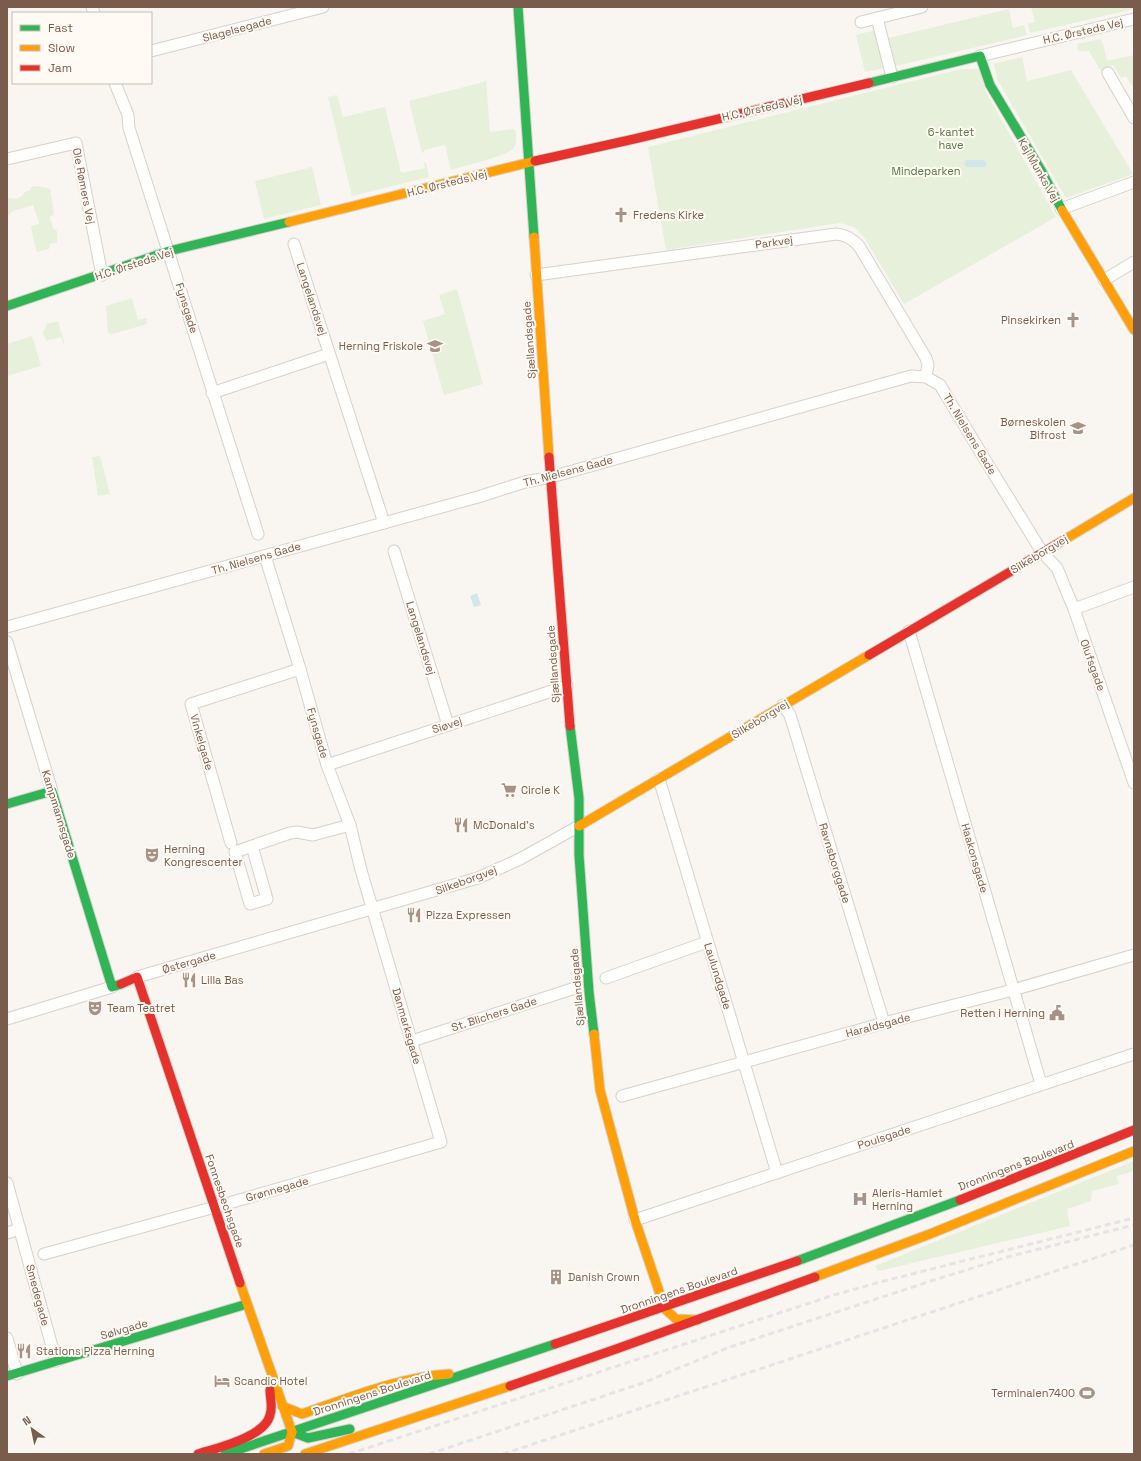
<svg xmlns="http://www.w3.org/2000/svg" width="1141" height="1461" viewBox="0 0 1141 1461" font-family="'Space Grotesk',sans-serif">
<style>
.green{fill:#e7f0db}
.water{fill:#d0e8ea}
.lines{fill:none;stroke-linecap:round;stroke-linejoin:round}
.street-casing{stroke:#d7d1cb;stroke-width:13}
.fast-casing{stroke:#d9d2cb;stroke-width:11}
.slow-casing{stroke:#d9d2cb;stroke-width:11}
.jam-casing{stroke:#d9d2cb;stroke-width:11}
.street{stroke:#fefefd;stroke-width:11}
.fast{stroke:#30b455;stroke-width:9}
.slow{stroke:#ff9f0a;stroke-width:9}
.jam{stroke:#e5322d;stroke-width:9}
.rail{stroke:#e6e3e7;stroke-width:3;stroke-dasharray:6 4;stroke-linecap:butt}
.labels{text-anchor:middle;stroke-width:4;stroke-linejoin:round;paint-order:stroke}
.street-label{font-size:11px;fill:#7a5c4d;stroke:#fffaf3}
.park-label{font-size:11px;fill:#537a41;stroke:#fffaf3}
.poi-label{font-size:11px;fill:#7a5c4d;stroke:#fffaf3;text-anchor:start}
</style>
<rect width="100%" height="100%" fill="#f9f5f0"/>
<g class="green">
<path d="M1031 7H1134V9L1030 33 1028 24 1035 22Z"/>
<path d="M1009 9 1013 28 1024 25 1027 35 896 66 889 38Z"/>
<path d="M875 30 884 68 865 72 856 35Z"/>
<path d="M1100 39 1103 44 1107 61 1134 55V89L1126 76 1121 78 1113 65 1101 71 1089 51H1078L1077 44Z"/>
<path d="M1022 57 1027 81 1071 70 1133 174 1066 198 997 79 994 64Z"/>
<path d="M961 69H979L986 92 1056 217 904 304 864 237 854 227 840 223 666 250 648 147Z"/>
<path d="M486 80 490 132 514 129 516 131C516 136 517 144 513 149 504 157 464 166 451 170L445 145 424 150V152L422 153 409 101 484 82Z"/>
<path d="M337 95 343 117 385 107 401 173 425 168 424 163H426L429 177 352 196 328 97Z"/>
<path d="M312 167 321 205 264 219 255 181Z"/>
<path d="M38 186 50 189 54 214 50 217C50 222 53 224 53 229L57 231V242L50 244 49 249 37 252C34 243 33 235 31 226L38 224 39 222 33 205 13 211 7 217V196L9 198C17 200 21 198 25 192L30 190 31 187Z"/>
<path d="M457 289 483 384 444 395 423 321 445 314 439 295Z"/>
<path d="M132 298 138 320 147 318V324L112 334 108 333 106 306Z"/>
<path d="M58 321 65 345H64L61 337 46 341 43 333 47 324Z"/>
<path d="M32 336 41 366 7 376V344Z"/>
<path d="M100 456 110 494 98 496 92 457Z"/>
<path d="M1134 1161V1171L1117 1176 1118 1184 1092 1191 1091 1201 1067 1209 1070 1226 878 1271 875 1266Z"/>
</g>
<g class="water">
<path d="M966 160H984L987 163 985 167H966L964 164Z"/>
<path d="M477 593 481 605 474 607 470 596Z"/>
</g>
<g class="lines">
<defs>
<g id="street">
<path d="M92 7 94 13"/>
<path d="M877 18 892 77"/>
<path d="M861 22 922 7"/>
<path d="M151 51 323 7"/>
<path d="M980 56 1134 19"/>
<path d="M1108 73 1134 118"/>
<path d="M115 83 128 115 129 128C173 263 214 399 258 534"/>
<path d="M7 159 76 143 102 275"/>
<path d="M1061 209 1134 182"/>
<path d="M294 244 384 523"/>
<path d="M536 275 836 234C846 235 851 238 859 246L926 358 928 365 926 377"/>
<path d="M1104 280 1134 262"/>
<path d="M212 393 329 354"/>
<path d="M394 551 448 725"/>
<path d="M1074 609 1134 587"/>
<path d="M7 627 478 497 525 482 551 477 911 376 926 377 940 385 984 458 1042 552 1057 568 1074 609 1134 783"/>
<path d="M909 631 1041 1084"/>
<path d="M7 642 52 791"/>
<path d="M783 705 790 715 884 1023"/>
<path d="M327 765 567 686"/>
<path d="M659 779 777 1173"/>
<path d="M231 843 191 704 300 669"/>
<path d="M252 846 267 899 250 904 235 852 290 833 297 832 313 835 350 825"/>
<path d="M137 977 478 878 520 859 579 826"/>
<path d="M606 978 707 942"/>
<path d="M7 1019 112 987"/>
<path d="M412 1041 575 988"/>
<path d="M622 1096 884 1023 1013 990 1134 955"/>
<path d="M7 1183 56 1361"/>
<path d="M635 1220 1134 1054"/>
<path d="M7 1233 20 1229"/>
<path d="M44 1254 215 1207 441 1142 361 870 350 825 327 765 300 669 265 556"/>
<path d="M7 1338 17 1374"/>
</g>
<g id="fast">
<path d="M518 7 534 237"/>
<path d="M869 83 980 56 990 85 1041 170 1062 210"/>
<path d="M7 306 169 251 289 222"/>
<path d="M570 726 579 798V855L589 992 594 1034"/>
<path d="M7 804 52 791 112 987 121 984"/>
<path d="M797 1261 960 1200"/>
<path d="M7 1376 247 1304"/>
<path d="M292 1432 308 1438 350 1429"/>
<path d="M225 1454 555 1344"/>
</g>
<g id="slow">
<path d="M1062 210 1134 330"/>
<path d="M289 222 535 161"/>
<path d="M534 237 549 457"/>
<path d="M1064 540 1134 498"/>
<path d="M579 826 869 655"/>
<path d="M594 1034 600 1090 635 1220 665 1309 676 1319 698 1320"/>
<path d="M815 1277 930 1234 1134 1151"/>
<path d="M240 1283 292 1432"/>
<path d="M282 1406 302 1414C349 1398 399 1377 449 1374"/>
<path d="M264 1454 288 1446 292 1432"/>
<path d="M305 1454 510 1386"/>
</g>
<g id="jam">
<path d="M535 161 634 139 869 83"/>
<path d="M549 457 570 726"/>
<path d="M869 655 1064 540"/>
<path d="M121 984 137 977 240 1283"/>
<path d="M960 1200 1134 1130"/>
<path d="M555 1344 797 1261"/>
<path d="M510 1386 619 1348 815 1277"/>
<path d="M198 1454C217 1448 265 1437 270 1415 273 1407 270 1398 270 1390"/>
</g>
</defs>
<use href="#street" class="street-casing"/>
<use href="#fast" class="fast-casing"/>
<use href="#slow" class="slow-casing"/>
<use href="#jam" class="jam-casing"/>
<use href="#street" class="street"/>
<use href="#fast" class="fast"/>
<use href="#slow" class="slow"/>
<use href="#jam" class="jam"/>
<g class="rail">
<path d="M349 1454 834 1295 884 1281 1134 1218"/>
<path d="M429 1454 640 1384 730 1347 931 1281 1011 1256 1134 1225"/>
<path d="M503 1454 1134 1245"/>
</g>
</g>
<defs>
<symbol id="church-bare" viewBox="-9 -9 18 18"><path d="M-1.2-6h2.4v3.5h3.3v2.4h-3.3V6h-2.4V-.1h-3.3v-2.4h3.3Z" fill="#a69286" stroke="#fffaf3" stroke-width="2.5" paint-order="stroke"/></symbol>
<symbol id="school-bare" viewBox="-9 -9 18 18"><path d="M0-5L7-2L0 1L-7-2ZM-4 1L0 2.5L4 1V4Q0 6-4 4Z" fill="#a69286" stroke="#fffaf3" stroke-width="2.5" paint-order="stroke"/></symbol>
<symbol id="supermarket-bare" viewBox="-9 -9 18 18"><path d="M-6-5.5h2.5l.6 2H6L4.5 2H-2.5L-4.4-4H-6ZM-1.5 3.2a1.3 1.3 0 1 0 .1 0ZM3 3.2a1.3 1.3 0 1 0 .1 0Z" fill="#a69286" stroke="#fffaf3" stroke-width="2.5" paint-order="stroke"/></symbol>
<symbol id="restaurant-bare" viewBox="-9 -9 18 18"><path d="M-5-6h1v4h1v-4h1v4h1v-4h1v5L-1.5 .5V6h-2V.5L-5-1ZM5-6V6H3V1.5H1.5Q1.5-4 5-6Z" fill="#a69286" stroke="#fffaf3" stroke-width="2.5" paint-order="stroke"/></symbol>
<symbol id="theatre-bare" viewBox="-9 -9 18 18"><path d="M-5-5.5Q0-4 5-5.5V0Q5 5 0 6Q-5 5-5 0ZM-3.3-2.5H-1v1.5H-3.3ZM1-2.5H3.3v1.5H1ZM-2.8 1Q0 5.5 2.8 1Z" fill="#a69286" stroke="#fffaf3" stroke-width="2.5" paint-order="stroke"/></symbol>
<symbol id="civic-bare" viewBox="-9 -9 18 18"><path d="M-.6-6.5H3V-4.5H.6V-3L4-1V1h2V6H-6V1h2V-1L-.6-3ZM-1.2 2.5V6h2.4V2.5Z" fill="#a69286" stroke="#fffaf3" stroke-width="2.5" paint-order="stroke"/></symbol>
<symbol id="hospital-bare" viewBox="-9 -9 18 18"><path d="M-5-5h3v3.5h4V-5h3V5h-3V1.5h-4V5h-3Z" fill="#a69286" stroke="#fffaf3" stroke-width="2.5" paint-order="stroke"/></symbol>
<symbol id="building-bare" viewBox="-9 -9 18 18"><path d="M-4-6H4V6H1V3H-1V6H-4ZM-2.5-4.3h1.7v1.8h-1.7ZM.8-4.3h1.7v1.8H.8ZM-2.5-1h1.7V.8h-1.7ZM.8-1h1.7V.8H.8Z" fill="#a69286" stroke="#fffaf3" stroke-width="2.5" paint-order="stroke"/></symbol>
<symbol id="hotel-bare" viewBox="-9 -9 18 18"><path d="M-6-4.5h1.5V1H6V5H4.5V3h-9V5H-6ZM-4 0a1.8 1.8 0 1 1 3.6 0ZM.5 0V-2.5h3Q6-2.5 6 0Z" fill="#a69286" stroke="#fffaf3" stroke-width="2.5" paint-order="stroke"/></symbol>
<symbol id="stadium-bare" viewBox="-9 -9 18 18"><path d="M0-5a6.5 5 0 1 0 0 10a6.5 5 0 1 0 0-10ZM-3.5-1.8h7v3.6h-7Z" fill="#a69286" stroke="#fffaf3" stroke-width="2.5" paint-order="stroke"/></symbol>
</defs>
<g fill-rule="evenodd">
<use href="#church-bare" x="610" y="204" width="22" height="22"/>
<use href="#church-bare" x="1062" y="309" width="22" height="22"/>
<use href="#school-bare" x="424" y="335" width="22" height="22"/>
<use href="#school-bare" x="1067" y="417" width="22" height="22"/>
<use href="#supermarket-bare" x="498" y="779" width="22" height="22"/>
<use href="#restaurant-bare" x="450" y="814" width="22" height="22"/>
<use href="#theatre-bare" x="141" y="844" width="22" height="22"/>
<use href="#restaurant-bare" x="403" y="904" width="22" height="22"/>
<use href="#restaurant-bare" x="178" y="969" width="22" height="22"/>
<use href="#theatre-bare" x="84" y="997" width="22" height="22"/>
<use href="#civic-bare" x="1046" y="1002" width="22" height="22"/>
<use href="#hospital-bare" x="849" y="1188" width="22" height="22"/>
<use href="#building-bare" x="545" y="1266" width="22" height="22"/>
<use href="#restaurant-bare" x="13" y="1340" width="22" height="22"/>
<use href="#hotel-bare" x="211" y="1370" width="22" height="22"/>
<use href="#stadium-bare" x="1076" y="1382" width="22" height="22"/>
</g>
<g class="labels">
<g class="street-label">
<text transform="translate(237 29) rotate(-15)" y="4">Slagelsegade</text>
<text transform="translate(1083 31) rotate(-13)" y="4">H.C. Ørsteds Vej</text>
<text transform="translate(762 108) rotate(-13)" y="4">H.C. Ørsteds Vej</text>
<text transform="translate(1039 170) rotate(60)" y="4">Kaj Munks Vej</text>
<text transform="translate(447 183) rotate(-14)" y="4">H.C. Ørsteds Vej</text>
<text transform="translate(84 186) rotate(79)" y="4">Ole Rømers Vej</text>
<text transform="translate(774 242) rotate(-8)" y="4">Parkvej</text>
<text transform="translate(134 264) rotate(-18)" y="4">H.C. Ørsteds Vej</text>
<text transform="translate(312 299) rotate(72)" y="4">Langelandsvej</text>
<text transform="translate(187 308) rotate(73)" y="4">Fynsgade</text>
<text transform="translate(529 340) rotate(-94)" y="4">Sjællandsgade</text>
<text transform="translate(970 434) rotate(59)" y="4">Th. Nielsens Gade</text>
<text transform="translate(568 471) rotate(-15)" y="4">Th. Nielsens Gade</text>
<text transform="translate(1039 554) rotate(-31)" y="4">Silkeborgvej</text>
<text transform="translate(256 558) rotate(-16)" y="4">Th. Nielsens Gade</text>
<text transform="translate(421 638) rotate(73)" y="4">Langelandsvej</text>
<text transform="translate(553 664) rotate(-94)" y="4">Sjællandsgade</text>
<text transform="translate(1093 665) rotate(70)" y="4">Olufsgade</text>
<text transform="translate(760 719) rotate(-31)" y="4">Silkeborgvej</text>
<text transform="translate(447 725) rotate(-18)" y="4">Siøvej</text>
<text transform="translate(318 733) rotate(74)" y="4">Fynsgade</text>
<text transform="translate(202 742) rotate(74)" y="4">Vinkelgade</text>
<text transform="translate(59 814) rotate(73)" y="4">Kampmannsgade</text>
<text transform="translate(975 858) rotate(74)" y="4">Haakonsgade</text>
<text transform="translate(835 863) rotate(73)" y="4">Ravnsborggade</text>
<text transform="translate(466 880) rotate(-20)" y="4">Silkeborgvej</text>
<text transform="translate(189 962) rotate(-16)" y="4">Østergade</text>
<text transform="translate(718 976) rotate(73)" y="4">Laulundgade</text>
<text transform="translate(577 987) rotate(-95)" y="4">Sjællandsgade</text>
<text transform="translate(494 1014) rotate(-18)" y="4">St. Blichers Gade</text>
<text transform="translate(878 1025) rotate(-15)" y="4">Haraldsgade</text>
<text transform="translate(407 1026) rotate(74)" y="4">Danmarksgade</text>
<text transform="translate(884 1137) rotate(-18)" y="4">Poulsgade</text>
<text transform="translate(1016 1165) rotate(-21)" y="4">Dronningens Boulevard</text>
<text transform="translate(277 1189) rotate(-16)" y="4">Grønnegade</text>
<text transform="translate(225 1201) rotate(71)" y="4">Fonnesbechsgade</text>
<text transform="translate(679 1290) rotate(-19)" y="4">Dronningens Boulevard</text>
<text transform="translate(38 1295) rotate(75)" y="4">Smedegade</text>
<text transform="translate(124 1329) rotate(-16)" y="4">Sølvgade</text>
<text transform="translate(372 1393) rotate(-18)" y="4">Dronningens Boulevard</text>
</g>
<g class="park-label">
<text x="951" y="136">6-kantet<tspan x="951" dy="13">have</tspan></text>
<text x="926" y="175">Mindeparken</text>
</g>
<g class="poi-label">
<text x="633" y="219">Fredens Kirke</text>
<text x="1061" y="324" text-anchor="end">Pinsekirken</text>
<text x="423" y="350" text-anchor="end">Herning Friskole</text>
<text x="1066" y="426" text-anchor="end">Børneskolen<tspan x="1066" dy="13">Bifrost</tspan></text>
<text x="521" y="794">Circle K</text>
<text x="473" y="829">McDonald's</text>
<text x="164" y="853">Herning<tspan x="164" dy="13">Kongrescenter</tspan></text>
<text x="426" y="919">Pizza Expressen</text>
<text x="201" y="984">Lilla Bas</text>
<text x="107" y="1012">Team Teatret</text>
<text x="1045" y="1017" text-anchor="end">Retten i Herning</text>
<text x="872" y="1197">Aleris-Hamlet<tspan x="872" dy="13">Herning</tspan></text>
<text x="568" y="1281">Danish Crown</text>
<text x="36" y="1355">Stations Pizza Herning</text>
<text x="234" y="1385">Scandic Hotel</text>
<text x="1075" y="1397" text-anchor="end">Terminalen7400</text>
</g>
</g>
<rect width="1141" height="1461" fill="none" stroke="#7a5c4d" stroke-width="16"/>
<rect x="12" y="12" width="140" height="72" fill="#fffaf3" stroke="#cabbb1"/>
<rect x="20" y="25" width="20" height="6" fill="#30b455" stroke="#cabbb1"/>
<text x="48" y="32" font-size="12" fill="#7a5c4d">Fast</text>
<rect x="20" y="45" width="20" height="6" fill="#ff9f0a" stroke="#cabbb1"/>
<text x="48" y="52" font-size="12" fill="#7a5c4d">Slow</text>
<rect x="20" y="65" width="20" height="6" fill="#e5322d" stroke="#cabbb1"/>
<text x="48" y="72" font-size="12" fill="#7a5c4d">Jam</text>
<g transform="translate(32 1429) rotate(327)" stroke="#fffaf3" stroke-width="3" paint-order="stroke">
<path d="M0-3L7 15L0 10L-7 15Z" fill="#7a5c4d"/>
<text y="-6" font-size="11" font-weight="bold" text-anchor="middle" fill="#7a5c4d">N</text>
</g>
</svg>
